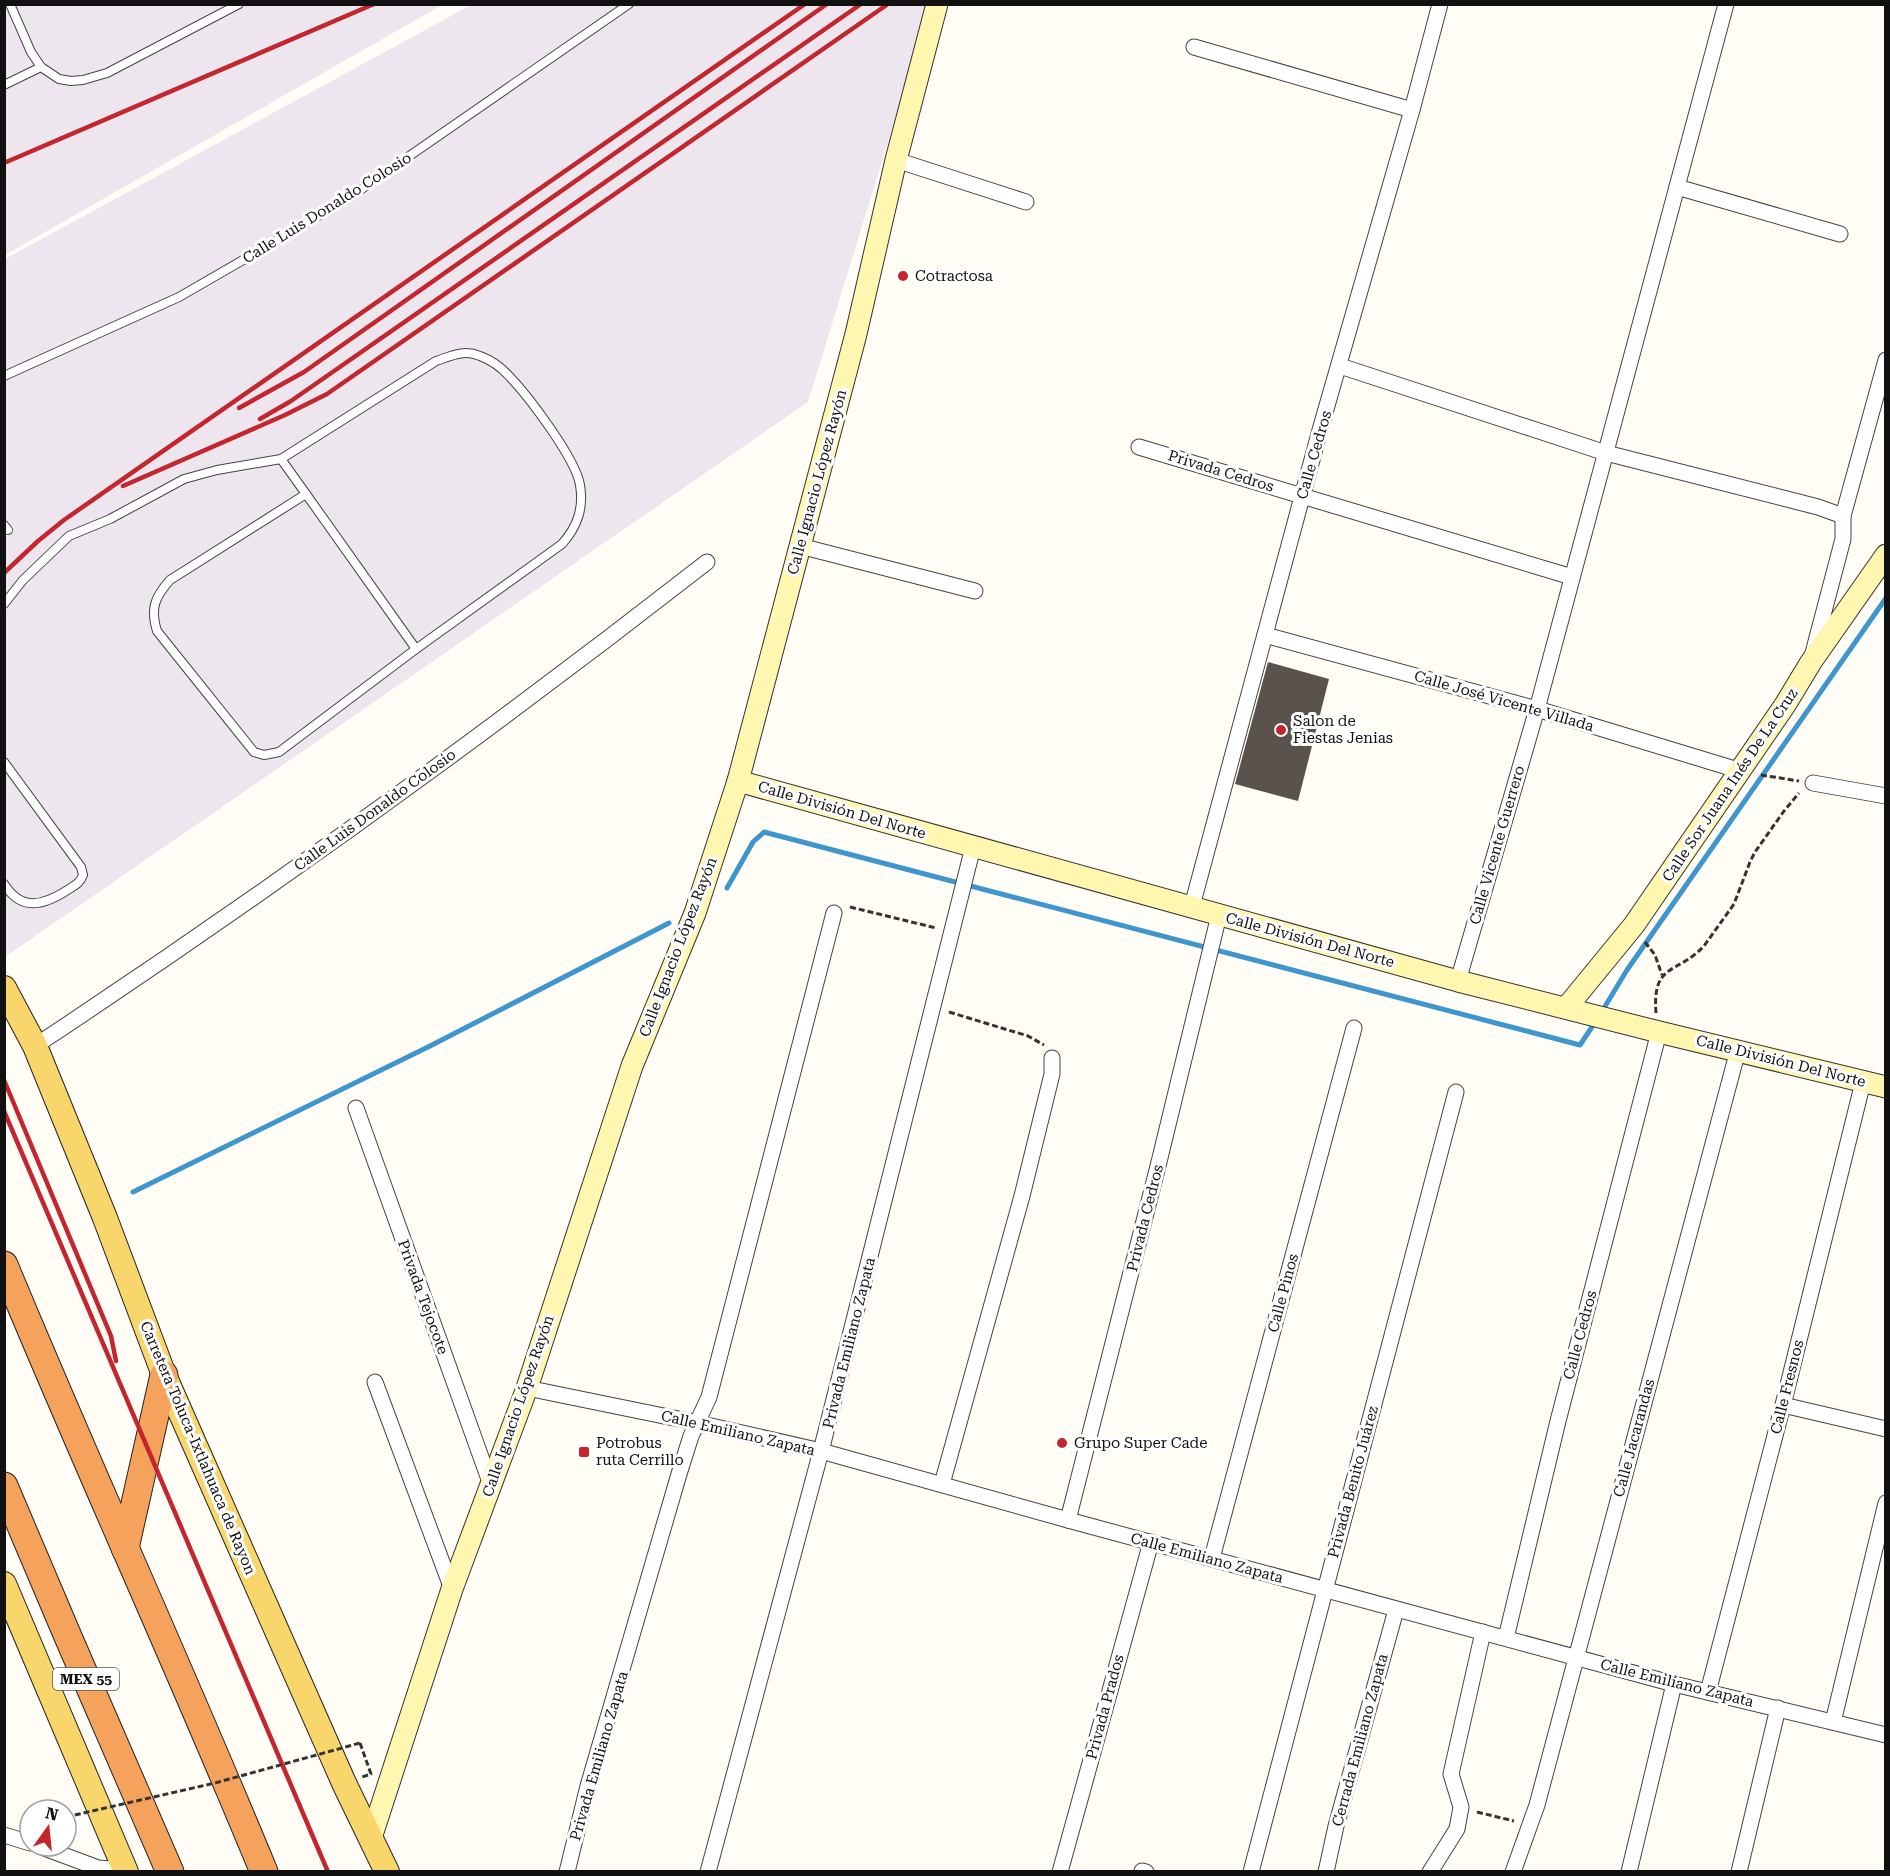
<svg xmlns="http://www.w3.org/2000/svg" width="1890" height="1876" viewBox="0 0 1890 1876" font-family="'Roboto Serif',serif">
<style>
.industrial{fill:#eee6ef}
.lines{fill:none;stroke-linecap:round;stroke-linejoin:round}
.stream{stroke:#3f96cf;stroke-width:5}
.building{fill:#5a524d}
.lane-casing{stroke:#444;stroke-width:10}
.street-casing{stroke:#444;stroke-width:17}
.secondary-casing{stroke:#333;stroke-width:23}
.primary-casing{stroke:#222;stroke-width:26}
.highway-casing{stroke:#222;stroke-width:29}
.path{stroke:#333;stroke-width:3;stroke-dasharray:6 3;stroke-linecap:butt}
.lane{stroke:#fff;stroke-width:8}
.street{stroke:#fff;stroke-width:15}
.secondary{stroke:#fff6b0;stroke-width:21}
.primary{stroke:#f9d66b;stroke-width:24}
.highway{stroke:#f5a25d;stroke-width:27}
.rail{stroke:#c4262e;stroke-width:4.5}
.path-bridge{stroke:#333;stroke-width:3;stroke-dasharray:6 3;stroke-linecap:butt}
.poi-dot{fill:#c4262e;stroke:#fff;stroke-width:2}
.labels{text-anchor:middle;stroke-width:6;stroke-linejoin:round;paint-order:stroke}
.shield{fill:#fff;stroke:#585858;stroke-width:1.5}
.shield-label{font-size:14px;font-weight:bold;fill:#111}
.street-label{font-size:15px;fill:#111;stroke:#fff}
.poi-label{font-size:15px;fill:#111;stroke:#fff;text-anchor:start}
</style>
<rect width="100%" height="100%" fill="#fffdf5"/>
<g class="industrial">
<path d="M5 5H442L5 255Z"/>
<path d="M471 5H930L808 402 5 957V259Z"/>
</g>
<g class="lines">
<g class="stream">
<path d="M727 888 753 842 764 832 1580 1045 1596 1021"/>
<path d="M1601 1013 1627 970 1886 598"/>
<path d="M133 1192 430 1046 669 923"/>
</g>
</g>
<path class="building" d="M1268 662 1329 679 1298 801 1235 784Z"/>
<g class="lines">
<defs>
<g id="lane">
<path d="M10 4 31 52 41 67 59 79 71 81 83 80 107 73 239 4"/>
<path d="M4 85 41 67"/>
<path d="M4 376 179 297 276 241 353 195 629 4"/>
<path d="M306 494 416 649"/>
<path d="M4 525 8 530"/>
<path d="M4 604 23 580 69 536 110 519 184 479 217 470 281 459 436 361C451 356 464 349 480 356 491 360 502 368 510 377 529 397 576 459 580 485 584 509 577 527 562 544L416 649 279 752 264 755 254 752 157 631C150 608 155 597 170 580L306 494 281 459"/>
<path d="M4 762 81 867 83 875C80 884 73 886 66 891 42 906 21 911 4 884"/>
</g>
<g id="street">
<path d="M1194 47 1412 110"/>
<path d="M896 160 1026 202"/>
<path d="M1677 187 1840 234"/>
<path d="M1340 366 1606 453 1818 507 1843 516"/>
<path d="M1139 447 1572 577"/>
<path d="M800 546 975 591"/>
<path d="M1265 635 1537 709 1741 771"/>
<path d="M1813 653 1843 539V516L1886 360"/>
<path d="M1813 783 1886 796"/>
<path d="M1192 906 1320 430 1412 110 1440 4"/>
<path d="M1458 981 1537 709 1726 4"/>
<path d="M35 1046C265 894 489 732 707 562"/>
<path d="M356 1108 491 1485"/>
<path d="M375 1382 452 1589"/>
<path d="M527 1388 698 1423 821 1451 1068 1520 1674 1684 1886 1735"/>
<path d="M1783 1405 1886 1429"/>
<path d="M942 1484 1022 1196 1052 1074V1058"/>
<path d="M1068 1520 1159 1162 1219 915"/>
<path d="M1212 1558 1354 1028"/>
<path d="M1506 1638 1558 1421 1659 1032"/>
<path d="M1708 1692 1783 1405 1863 1082"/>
<path d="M1833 1722 1886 1503"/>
<path d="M4 1835 30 1843"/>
<path d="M39 1846 98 1868 125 1870"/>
<path d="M1142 1871 1146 1872"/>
<path d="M567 1872 588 1786 679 1474 691 1436 709 1397 834 913"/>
<path d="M708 1872 821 1451 973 847"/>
<path d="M1060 1872 1151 1542"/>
<path d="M1251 1872 1456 1092"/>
<path d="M1326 1872 1336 1826 1396 1610"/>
<path d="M1430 1872 1457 1829 1461 1807 1451 1774 1483 1632"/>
<path d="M1513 1872 1537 1805 1738 1050"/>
<path d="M1629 1872 1674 1684"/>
<path d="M1739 1872 1778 1708"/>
</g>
<g id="secondary">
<path d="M738 781 1458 981 1659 1032 1886 1087"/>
<path d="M1566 1008 1634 925 1785 705 1811 662 1886 555"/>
<path d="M371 1838 452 1589 527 1388 632 1066 695 913 738 781 856 334 896 160 937 4"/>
</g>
<g id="primary">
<path d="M4 988 35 1046 105 1218 164 1375 344 1783 387 1872"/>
<path d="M4 1584 126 1872"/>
</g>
<g id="highway">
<path d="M4 1265C88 1468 180 1668 264 1872"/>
<path d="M4 1486 69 1639 170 1872"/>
<path d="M125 1548 164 1375"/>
</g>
</defs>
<use href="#lane" class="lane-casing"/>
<use href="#street" class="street-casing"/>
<use href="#secondary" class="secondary-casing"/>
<use href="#primary" class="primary-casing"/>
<use href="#highway" class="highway-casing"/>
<g class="path">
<path d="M1761 775 1799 781"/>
<path d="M850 907 936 928"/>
<path d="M1645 942 1655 955 1662 975"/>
<path d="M949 1012 1028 1036 1044 1045"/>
<path d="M1656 1013C1652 962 1677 975 1704 946L1734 904 1750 862 1755 852 1784 811 1799 793"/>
<path d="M360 1743 371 1774 362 1777"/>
<path d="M1477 1812 1514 1821"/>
</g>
<use href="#lane" class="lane"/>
<use href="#street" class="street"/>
<use href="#secondary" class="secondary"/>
<use href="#primary" class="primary"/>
<use href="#highway" class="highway"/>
<g class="rail">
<path d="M4 163 374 4"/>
<path d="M239 408 304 372 827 4"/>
<path d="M260 419 291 401 861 4"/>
<path d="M123 486 285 415 327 394 888 4"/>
<path d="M4 573 38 541 64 520 805 4"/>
<path d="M4 1080 111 1336 116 1361"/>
<path d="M4 1111 328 1872"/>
</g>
<path class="path-bridge" d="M66 1817 215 1783 360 1743"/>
</g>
<g class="poi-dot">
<circle cx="903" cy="276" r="6"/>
<circle cx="1281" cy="730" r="6"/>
<circle cx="1062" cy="1443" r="6"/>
<rect x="578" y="1446" width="12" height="12" rx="3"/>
</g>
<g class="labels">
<rect class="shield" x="53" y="1668" width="66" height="22" rx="4.5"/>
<g class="shield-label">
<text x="86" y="1684">MEX 55</text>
</g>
<g class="street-label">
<text transform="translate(327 208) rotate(-32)" y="5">Calle Luis Donaldo Colosio</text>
<text transform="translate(1314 455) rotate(-74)" y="5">Calle Cedros</text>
<text transform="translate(1221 471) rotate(17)" y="5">Privada Cedros</text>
<text transform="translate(817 482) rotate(-75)" y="5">Calle Ignacio López Rayón</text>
<text transform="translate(1504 701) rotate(16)" y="5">Calle José Vicente Villada</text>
<text transform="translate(1730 785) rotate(-56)" y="5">Calle Sor Juana Inés De La Cruz</text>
<text transform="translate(375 810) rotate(-36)" y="5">Calle Luis Donaldo Colosio</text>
<text transform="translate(842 810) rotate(16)" y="5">Calle División Del Norte</text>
<text transform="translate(1497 845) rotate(-74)" y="5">Calle Vicente Guerrero</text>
<text transform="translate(1310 940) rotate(15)" y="5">Calle División Del Norte</text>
<text transform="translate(678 947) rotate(-69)" y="5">Calle Ignacio López Rayón</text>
<text transform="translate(1781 1061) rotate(14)" y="5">Calle División Del Norte</text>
<text transform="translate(1145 1218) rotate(-76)" y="5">Privada Cedros</text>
<text transform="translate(1283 1293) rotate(-75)" y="5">Calle Pinos</text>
<text transform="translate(423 1297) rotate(70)" y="5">Privada Tejocote</text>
<text transform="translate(1580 1335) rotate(-75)" y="5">Calle Cedros</text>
<text transform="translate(849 1343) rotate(-76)" y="5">Privada Emiliano Zapata</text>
<text transform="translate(1787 1387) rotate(-76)" y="5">Calle Fresnos</text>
<text transform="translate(518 1406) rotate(-71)" y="5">Calle Ignacio López Rayón</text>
<text transform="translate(738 1433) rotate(13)" y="5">Calle Emiliano Zapata</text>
<text transform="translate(1634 1438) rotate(-75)" y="5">Calle Jacarandas</text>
<text transform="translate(198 1448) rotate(67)" y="5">Carretera Toluca-Ixtlahuaca de Rayon</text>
<text transform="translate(1353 1482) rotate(-75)" y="5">Privada Benito Juárez</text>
<text transform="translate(1207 1558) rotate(15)" y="5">Calle Emiliano Zapata</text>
<text transform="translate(1677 1683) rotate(14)" y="5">Calle Emiliano Zapata</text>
<text transform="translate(1105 1707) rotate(-75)" y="5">Privada Prados</text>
<text transform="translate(1360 1740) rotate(-75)" y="5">Cerrada Emiliano Zapata</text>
<text transform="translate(599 1756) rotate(-74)" y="5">Privada Emiliano Zapata</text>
</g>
<g class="poi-label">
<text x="915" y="281">Cotractosa</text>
<text x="1293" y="726">Salon de<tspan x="1293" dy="17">Fiestas Jenias</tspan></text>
<text x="596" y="1448">Potrobus<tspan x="596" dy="17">ruta Cerrillo</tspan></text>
<text x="1074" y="1448">Grupo Super Cade</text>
</g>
</g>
<rect width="1890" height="1876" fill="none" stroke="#111111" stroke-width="12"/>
<g transform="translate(48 1828) rotate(15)"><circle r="28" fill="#ffffff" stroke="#a0a0a0" stroke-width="1.5"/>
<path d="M0-4.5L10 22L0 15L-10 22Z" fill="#c4262e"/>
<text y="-9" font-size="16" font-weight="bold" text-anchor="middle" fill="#111111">N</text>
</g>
</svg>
